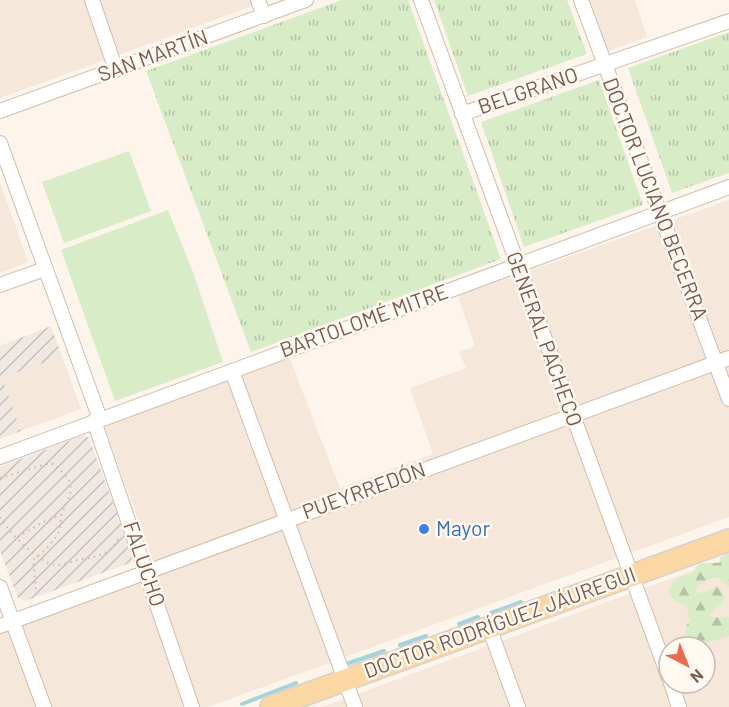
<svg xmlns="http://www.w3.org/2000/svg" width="729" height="707" viewBox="0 0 729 707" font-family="Barlow,sans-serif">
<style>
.residential{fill:#f5e7d9;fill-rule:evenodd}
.industrial{fill:url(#industrial-furrows)}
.grass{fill:url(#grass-tufts)}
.forest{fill:url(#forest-firs)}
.garden{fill:#d8ecc8}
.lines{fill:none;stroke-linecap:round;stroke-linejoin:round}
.stream{stroke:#a4d3da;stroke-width:4}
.minor-casing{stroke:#d0bdaf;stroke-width:16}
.primary-casing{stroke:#d9d1cd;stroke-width:24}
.path{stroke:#d9b7a4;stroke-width:2;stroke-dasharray:1.5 4.5;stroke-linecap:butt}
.minor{stroke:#fff;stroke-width:14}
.primary{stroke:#fbd7a4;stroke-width:21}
.shop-dot{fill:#3f7fe0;stroke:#fff9f2;stroke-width:2}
.labels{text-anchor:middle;stroke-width:5;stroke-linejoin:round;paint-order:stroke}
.street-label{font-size:21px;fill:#795b4d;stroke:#fff9f2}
.shop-label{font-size:21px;fill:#366cbe;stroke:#fff9f2;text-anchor:start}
</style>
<defs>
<pattern id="industrial-furrows" width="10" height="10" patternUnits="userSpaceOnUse" patternTransform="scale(1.5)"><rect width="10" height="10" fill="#efe8e3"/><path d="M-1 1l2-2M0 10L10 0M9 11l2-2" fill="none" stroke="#c6bfba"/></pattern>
<pattern id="grass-tufts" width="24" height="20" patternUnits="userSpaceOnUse" patternTransform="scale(1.5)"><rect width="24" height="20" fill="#d8ecc8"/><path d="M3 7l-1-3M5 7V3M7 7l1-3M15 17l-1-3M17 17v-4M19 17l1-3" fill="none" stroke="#b4c2a5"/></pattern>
<pattern id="forest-firs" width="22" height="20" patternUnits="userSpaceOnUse" patternTransform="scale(1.5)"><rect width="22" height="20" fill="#d8ecc8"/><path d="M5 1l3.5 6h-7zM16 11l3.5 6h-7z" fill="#b4c2a5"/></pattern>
</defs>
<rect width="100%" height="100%" fill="#fdf5eb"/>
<g class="residential">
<path d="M0 0H269L0 98Z"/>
<path d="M590 0H635L647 37 608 51Z"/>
<path d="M0 182 28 262 0 273Z"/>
<path d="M729 200V517L208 707H0V626L158 575 104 425 289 357 340 488 433 454 410 388 466 368 459 352 475 346 458 296Z"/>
<path d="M62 356 81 409 21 431 2 378Z"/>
<path d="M729 557V707H322ZM669 647H705V683H669Z"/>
</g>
<g class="industrial">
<path d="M51 326 62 356 2 378 21 431 0 439V346Z"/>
<path d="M84 435 89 438 133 557 130 563 25 601 18 598 0 551V467Z"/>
</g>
<g class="grass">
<path d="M342 0H408L501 259 251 352 146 71Z"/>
<path d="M434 0H567L587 54 468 96Z"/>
<path d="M729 32V173L672 193 628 68Z"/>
<path d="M599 80 643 205 524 247 481 122Z"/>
</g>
<path class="forest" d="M727 553H729V587L719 578 713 577 698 586 696 590 698 594H703L717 586 724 595 723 603 715 608 709 616C716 619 722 615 729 617V636L696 646 690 643C686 634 682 628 690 621L686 605 674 601 669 591C673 580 679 576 692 574 700 558 706 564 720 563V558Z"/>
<g class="garden">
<path d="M129 151 151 211 64 243 42 182Z"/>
<path d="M168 210 193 272 223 362 115 401 61 250Z"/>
</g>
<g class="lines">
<g class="stream">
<path d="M491 613 521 602"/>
<path d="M459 624 478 617"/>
<path d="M400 645 426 636"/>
<path d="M349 663 384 651"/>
<path d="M242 704 296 683"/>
</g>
<defs>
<g id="minor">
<path d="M92 0 116 70"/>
<path d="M258 0 264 16"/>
<path d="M421 0 669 678"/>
<path d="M581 0 729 399"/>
<path d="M0 111 306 0"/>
<path d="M462 114 729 21"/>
<path d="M0 143 100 419"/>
<path d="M0 285 45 269"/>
<path d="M232 371 355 707"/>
<path d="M94 421 192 707"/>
<path d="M0 457 729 187"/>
<path d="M0 587 44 707"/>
<path d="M0 626 729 358"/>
<path d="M489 627 518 707"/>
<path d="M671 683 679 707"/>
</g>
<path id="primary" d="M271 707 729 540"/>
</defs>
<use href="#minor" class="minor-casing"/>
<use href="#primary" class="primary-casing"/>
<g class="path">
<path d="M0 478 50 463C56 465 60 470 65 475 77 489 67 500 62 514 60 518 61 523 60 528 57 540 43 552 33 560L36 591"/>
<path d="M0 517C7 531 39 563 55 565 64 566 73 560 82 559 99 556 112 554 119 537"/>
<path d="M18 537 43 522 61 515"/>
</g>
<use href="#minor" class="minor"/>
<use href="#primary" class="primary"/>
</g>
<circle class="shop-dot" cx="424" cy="529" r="6"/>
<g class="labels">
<g class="street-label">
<text transform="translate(153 56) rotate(-20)" y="7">SAN MARTÍN</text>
<text transform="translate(528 91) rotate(-19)" y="7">BELGRANO</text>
<text transform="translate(655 199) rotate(69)" y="7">DOCTOR LUCIANO BECERRA</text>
<text transform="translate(364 321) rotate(-20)" y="7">BARTOLOMÉ MITRE</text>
<text transform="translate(544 339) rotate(70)" y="7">GENERAL PACHECO</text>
<text transform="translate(364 491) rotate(-20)" y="7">PUEYRREDÓN</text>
<text transform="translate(144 564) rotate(71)" y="7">FALUCHO</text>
<text transform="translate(500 623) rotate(-20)" y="7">DOCTOR RODRÍGUEZ JÁUREGUI</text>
</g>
<g class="shop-label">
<text x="436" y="536">Mayor</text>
</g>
</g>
<g transform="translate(687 665) rotate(138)"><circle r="28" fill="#fff9f2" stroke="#c9bab0" stroke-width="1.5"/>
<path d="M0-4.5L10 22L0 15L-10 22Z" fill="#e76c50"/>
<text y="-9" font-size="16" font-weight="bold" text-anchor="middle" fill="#795b4d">N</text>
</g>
</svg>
